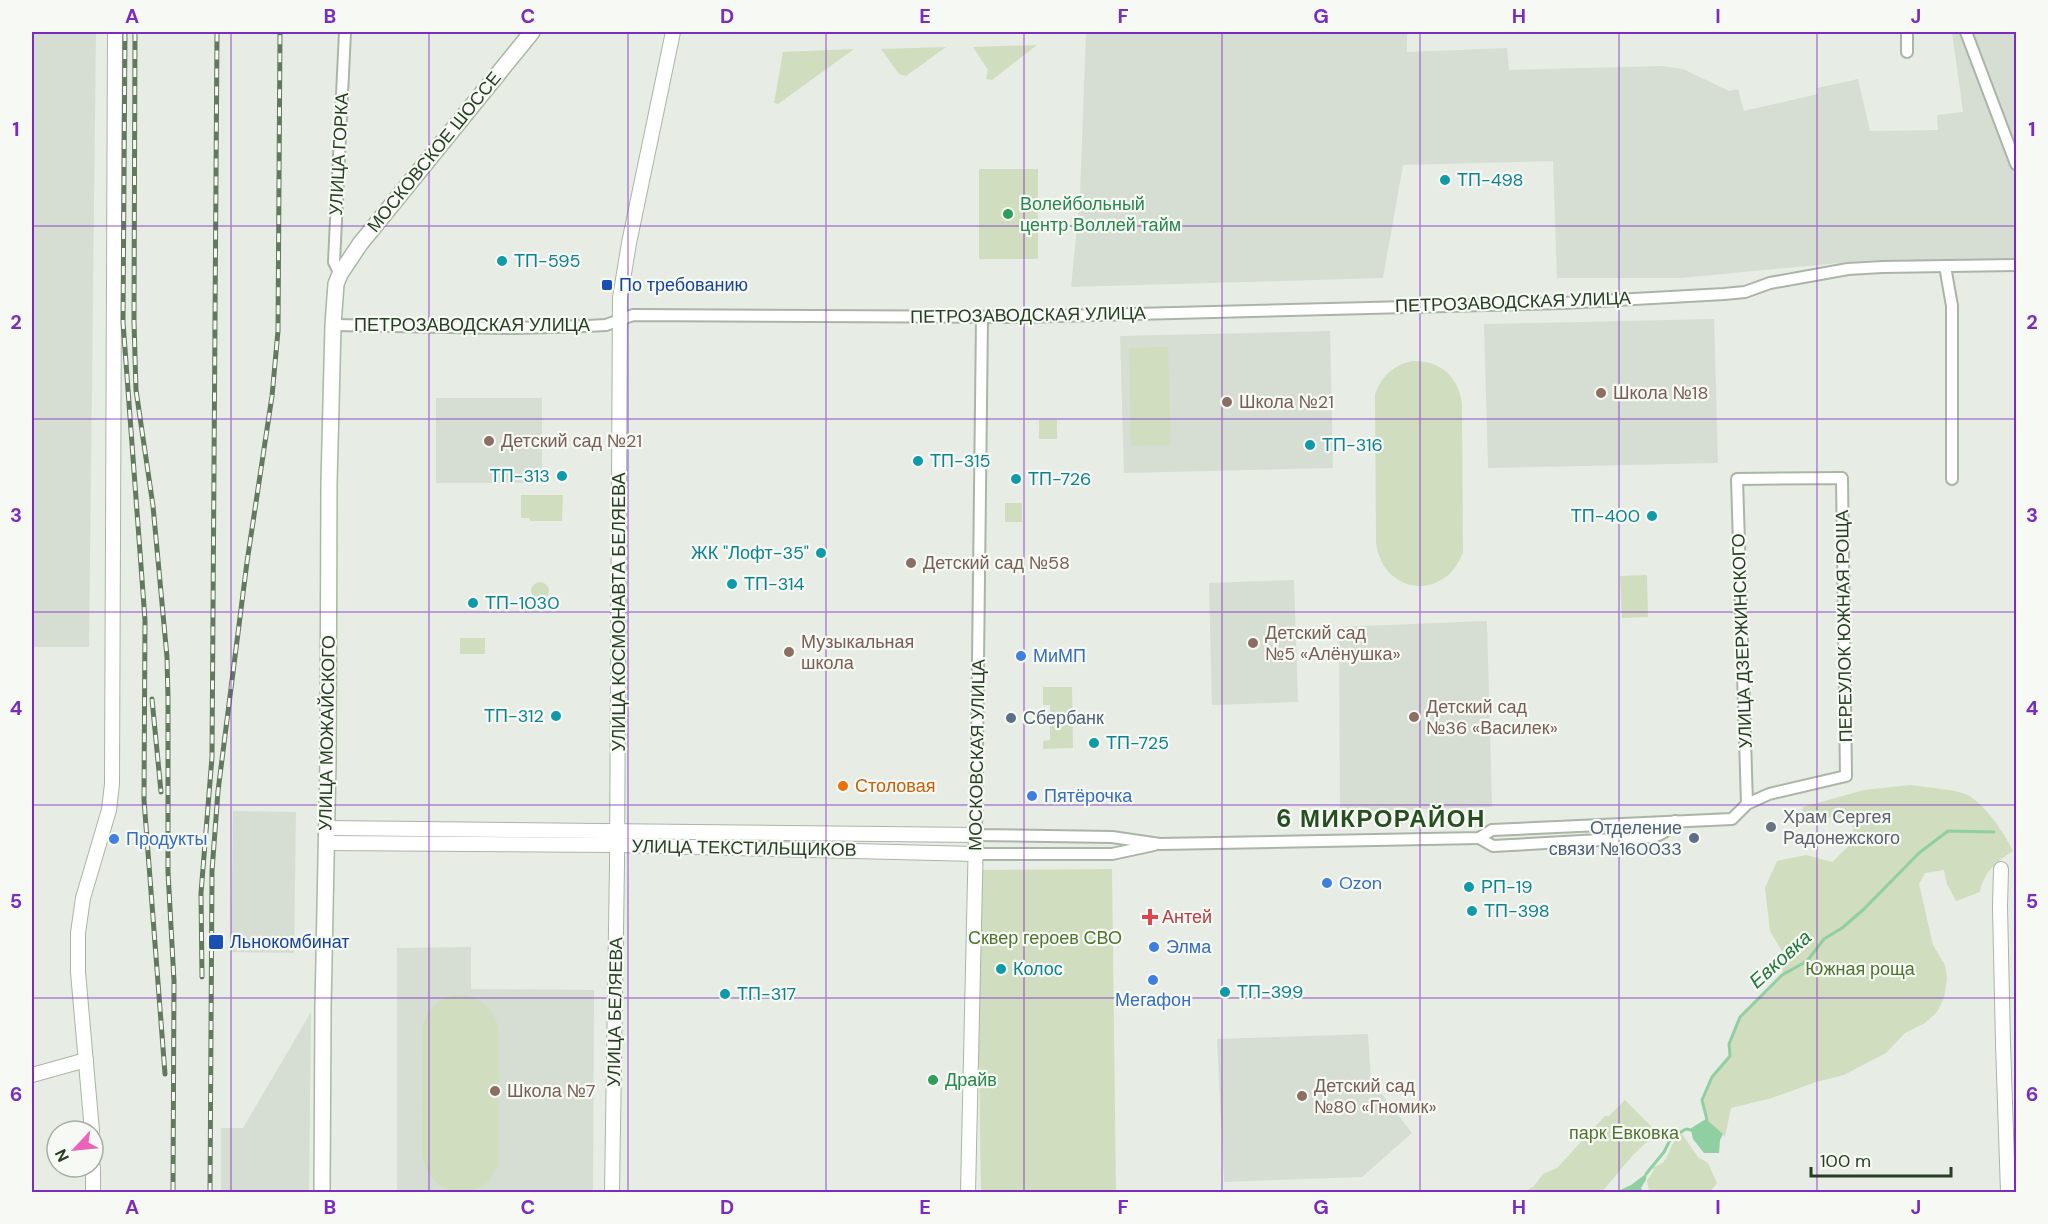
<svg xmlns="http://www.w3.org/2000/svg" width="2048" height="1224" viewBox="0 0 2048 1224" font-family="'DM Sans',sans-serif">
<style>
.built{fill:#d6ddd2}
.green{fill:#d0ddbe}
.water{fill:#8fcfa2}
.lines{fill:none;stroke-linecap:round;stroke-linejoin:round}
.stream{stroke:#8fcfa2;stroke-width:3}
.minor-casing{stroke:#aab5a7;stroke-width:14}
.tertiary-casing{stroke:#aab5a7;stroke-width:16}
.secondary-casing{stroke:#a8b8a3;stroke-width:18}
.minor{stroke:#fff;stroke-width:10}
.tertiary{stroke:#fff;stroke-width:14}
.secondary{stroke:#fff;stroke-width:15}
.rail-casing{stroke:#63795f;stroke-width:5}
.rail{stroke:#f7f9f5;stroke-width:3;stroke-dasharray:9;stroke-linecap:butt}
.grid{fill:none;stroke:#7b2cbf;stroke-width:1.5;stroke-opacity:0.55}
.culture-dot{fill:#0f9aa8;stroke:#f7f9f5;stroke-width:2}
.leisure-dot{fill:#2e9e5b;stroke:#f7f9f5;stroke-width:2}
.transit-dot{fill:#1a4fb4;stroke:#f7f9f5;stroke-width:2}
.education-dot{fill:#8d6e63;stroke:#f7f9f5;stroke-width:2}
.shop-dot{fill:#3f7fe0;stroke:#f7f9f5;stroke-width:2}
.service-dot{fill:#5c6f8a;stroke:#f7f9f5;stroke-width:2}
.food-dot{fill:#e8710a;stroke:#f7f9f5;stroke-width:2}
.worship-dot{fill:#6b7280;stroke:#f7f9f5;stroke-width:2}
.health-dot{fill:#e0444e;stroke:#f7f9f5;stroke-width:2}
.labels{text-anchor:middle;stroke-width:4.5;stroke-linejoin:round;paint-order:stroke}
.street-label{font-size:18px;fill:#283e24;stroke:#f7f9f5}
.culture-label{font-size:18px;fill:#0d838f;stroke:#f7f9f5;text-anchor:start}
.leisure-label{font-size:18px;fill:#27864d;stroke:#f7f9f5;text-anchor:start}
.transit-label{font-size:18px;fill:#164399;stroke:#f7f9f5;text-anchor:start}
.education-label{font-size:18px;fill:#785e54;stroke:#f7f9f5;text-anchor:start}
.shop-label{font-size:18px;fill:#366cbe;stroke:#f7f9f5;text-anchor:start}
.service-label{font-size:18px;fill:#4e5e75;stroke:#f7f9f5;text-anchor:start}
.food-label{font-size:18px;fill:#c56008;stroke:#f7f9f5;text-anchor:start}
.worship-label{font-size:18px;fill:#5b616d;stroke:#f7f9f5;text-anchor:start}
.health-label{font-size:18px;fill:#be3a42;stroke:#f7f9f5;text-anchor:start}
.park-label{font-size:18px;fill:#507330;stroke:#f7f9f5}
.water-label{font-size:20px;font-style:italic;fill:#21783b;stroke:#f7f9f5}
.district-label{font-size:24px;font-weight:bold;letter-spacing:1.5px;fill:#264f21;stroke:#f7f9f5}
.neatline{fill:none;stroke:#7b2cbf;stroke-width:2}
.grid-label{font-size:20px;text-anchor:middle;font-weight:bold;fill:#7b2cbf}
</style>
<rect width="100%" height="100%" fill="#e7ede4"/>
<g class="built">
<path d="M32 32H96L89 647H32Z"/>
<path d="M1086 32H1407V52L1507 48 1509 70 1662 66 1683 69 1729 91 1738 89 1744 111 1818 94 1817 88 1858 79 1870 131 1938 130 1937 115 1963 112 1952 32H2016V261L1871 260 1681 278H1557L1553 161 1403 165 1383 278 1071 287 1080 196Z"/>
<path d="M1714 319 1718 463 1488 468 1484 324Z"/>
<path d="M1330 331 1333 468 1124 473 1120 336Z"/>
<rect x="436" y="398" width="106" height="85"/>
<path d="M1294 580 1298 702 1212 705 1209 583Z"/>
<path d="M1487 621 1492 807 1340 812 1339 627Z"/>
<path d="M233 811 296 812 294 953 231 952Z"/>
<path d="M471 947V989L594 990 593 1192H397V948Z"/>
<path d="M311 1012 309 1192H221V1128H243Z"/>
<path d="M1368 1034 1371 1080 1412 1133 1362 1177 1224 1182 1217 1039Z"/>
</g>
<g class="green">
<path d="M1037 45 992 80 986 79 988 70 973 47Z"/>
<path d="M946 47 906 76 899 74 881 49Z"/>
<path d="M854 49 778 104 774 103 783 52Z"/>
<rect x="979" y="169" width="59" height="90"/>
<path d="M1168 347 1171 445 1131 446 1129 348Z"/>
<path d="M1412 361C1440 360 1458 376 1462 404L1463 552C1445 602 1383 595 1376 543L1375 394C1382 376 1392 366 1412 361Z"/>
<rect x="1039" y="420" width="18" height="19"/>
<path d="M521 495H563L562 521H530L529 518H521Z"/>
<rect x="1005" y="503" width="17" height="19"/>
<path d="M1647 575 1648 617 1622 618 1620 576Z"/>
<circle cx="540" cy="591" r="9"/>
<rect x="460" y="638" width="25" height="16"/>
<path d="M1043 687H1072L1073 748 1043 749V741L1050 740V705H1043Z"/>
<path d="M1102 712 1103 722 1080 723V712Z"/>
<path d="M1911 785C1923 787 1959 790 1968 795 1987 807 2003 831 2013 851 1997 861 1983 873 1980 892L1956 901 1947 884 1944 870 1925 873 1919 884 1933 945 1945 965 1947 979 1944 998 1937 1012 1925 1023 1905 1033 1886 1053 1844 1075 1816 1082 1772 1098 1731 1108 1725 1137 1707 1120 1702 1100 1712 1077 1730 1056 1729 1044 1740 1017 1782 975 1784 955 1770 931 1765 888 1777 861 1806 855 1832 862 1854 841 1853 821 1832 817 1800 821 1803 807 1864 790Z"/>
<path d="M1112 869 1116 1192H981L976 870Z"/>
<path d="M455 995C480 994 496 1009 499 1033V1163C483 1207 429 1200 422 1154L423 1024C429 1008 438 999 455 995Z"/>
<path d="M1625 1100 1657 1132 1632 1156 1602 1192H1524L1534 1186 1543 1174 1557 1168 1605 1116H1609Z"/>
<path d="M1682 1134 1698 1157 1708 1163 1717 1183 1710 1192H1649L1647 1181 1654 1170 1652 1167C1666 1165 1667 1156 1672 1145 1674 1141 1678 1137 1682 1134Z"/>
</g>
<g class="water">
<path d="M1707 1120 1723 1134 1720 1140 1719 1153H1704L1693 1139 1691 1130Z"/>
<path d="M1647 1173 1646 1180 1641 1188 1643 1192H1616L1631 1185Z"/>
</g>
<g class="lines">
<path class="stream" d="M1646 1174 1664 1152 1671 1138 1686 1129 1691 1130 1707 1120 1702 1100 1712 1077 1730 1056 1729 1044 1740 1017 1782 975 1807 961 1824 939 1842 928 1864 909 1919 853 1948 831 1994 832"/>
<defs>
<g id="minor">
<path d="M1907 32V52"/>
<path d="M1966 32 2016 164"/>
<path d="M1945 266 1952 306V479"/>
<path d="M340 274 334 262 345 32"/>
<path d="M982 318 976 835 1112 837 1160 844 1479 838 1492 830 1732 819 1747 804 1769 794 1846 776 1842 478 1737 479 1747 804"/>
<path d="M333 325 515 328 587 326 606 325 633 315 1018 317 1563 303 1724 294 1745 292 1770 283 1848 269 1882 267 2016 265"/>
<path d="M1479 838 1493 846 1653 837C1663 834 1669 830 1675 821"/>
<path d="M976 854H1112L1154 845"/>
</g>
<g id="tertiary">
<path d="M327 828 976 835 968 1192"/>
<path d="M326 843 617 845 976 854"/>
<path d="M2001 869 2000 906 2003 1044 2008 1192"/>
<path d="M32 1075 86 1060"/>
<path d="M92 1131 78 972V933L83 898 109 810 112 784 115 32"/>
<path d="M93 1167V1192"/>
<path d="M612 1192 617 865 620 298 629 243 673 32"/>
</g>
<path id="secondary" d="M322 1192 323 1008 328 761 329 483 333 325 336 284 340 274 360 244 532 32"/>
</defs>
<use href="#minor" class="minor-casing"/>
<use href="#tertiary" class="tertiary-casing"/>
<use href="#secondary" class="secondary-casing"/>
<use href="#minor" class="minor"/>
<use href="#tertiary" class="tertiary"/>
<use href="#secondary" class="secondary"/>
<defs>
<g id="rail">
<path d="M125 32 123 322 145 620 144 800 165 1074"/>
<path d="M135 32 134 322 136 390 153 506 167 657 168 698V872L174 981 173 1192"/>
<path d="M152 699 161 792"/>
<path d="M202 977 201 893 212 757 217 32"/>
<path d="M210 1192 212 871 218 791 247 562 272 396 278 331 280 32"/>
</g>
</defs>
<use href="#rail" class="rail-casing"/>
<use href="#rail" class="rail"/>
</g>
<path class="grid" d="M231 32V1192M429 32V1192M628 32V1192M826 32V1192M1024 32V1192M1222 32V1192M1420 32V1192M1619 32V1192M1817 32V1192M32 226H2016M32 419H2016M32 612H2016M32 805H2016M32 998H2016"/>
<g class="culture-dot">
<circle cx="1445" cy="180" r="6"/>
<circle cx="502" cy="261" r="6"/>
<circle cx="1310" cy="445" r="6"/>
<circle cx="918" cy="461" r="6"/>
<circle cx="562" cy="476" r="6"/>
<circle cx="1016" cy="479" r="6"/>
<circle cx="1652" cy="516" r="6"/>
<circle cx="821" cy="553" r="6"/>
<circle cx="732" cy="584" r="6"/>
<circle cx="473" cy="603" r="6"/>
<circle cx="556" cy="716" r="6"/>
<circle cx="1094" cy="743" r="6"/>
<circle cx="1469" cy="887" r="6"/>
<circle cx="1472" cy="911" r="6"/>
<circle cx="1001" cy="969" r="6"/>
<circle cx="1225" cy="992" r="6"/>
<circle cx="725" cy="994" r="6"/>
</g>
<g class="leisure-dot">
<circle cx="1008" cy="214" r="6"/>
<circle cx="933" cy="1080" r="6"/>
</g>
<g class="transit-dot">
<rect x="601" y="279" width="12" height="12" rx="3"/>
<rect x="208" y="934" width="16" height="16" rx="3"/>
</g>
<g class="education-dot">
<circle cx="1601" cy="393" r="6"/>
<circle cx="1227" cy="402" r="6"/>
<circle cx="489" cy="441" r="6"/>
<circle cx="911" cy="563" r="6"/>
<circle cx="1253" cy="643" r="6"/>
<circle cx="789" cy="652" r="6"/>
<circle cx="1414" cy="717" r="6"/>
<circle cx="495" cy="1091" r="6"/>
<circle cx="1302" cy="1096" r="6"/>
</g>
<g class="shop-dot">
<circle cx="1021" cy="656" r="6"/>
<circle cx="1032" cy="796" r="6"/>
<circle cx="114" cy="839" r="6"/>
<circle cx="1327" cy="883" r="6"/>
<circle cx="1154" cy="947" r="6"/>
<circle cx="1153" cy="980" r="6"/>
</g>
<g class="service-dot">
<circle cx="1011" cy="718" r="6"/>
<circle cx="1694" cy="838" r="6"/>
</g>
<circle class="food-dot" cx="843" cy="786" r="6"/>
<circle class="worship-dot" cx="1771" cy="827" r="6"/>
<path class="health-dot" d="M1147 908h6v6h6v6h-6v6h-6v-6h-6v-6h6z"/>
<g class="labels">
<g class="street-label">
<text transform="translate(434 152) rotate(-51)" y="6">МОСКОВСКОЕ ШОССЕ</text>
<text transform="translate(339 154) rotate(-87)" y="6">УЛИЦА ГОРКА</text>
<text transform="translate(1513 302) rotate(-2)" y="6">ПЕТРОЗАВОДСКАЯ УЛИЦА</text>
<text transform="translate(1028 315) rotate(-1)" y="6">ПЕТРОЗАВОДСКАЯ УЛИЦА</text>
<text x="472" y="331">ПЕТРОЗАВОДСКАЯ УЛИЦА</text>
<text transform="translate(619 612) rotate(-90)" y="6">УЛИЦА КОСМОНАВТА БЕЛЯЕВА</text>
<text transform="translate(1844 626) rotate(-91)" y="6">ПЕРЕУЛОК ЮЖНАЯ РОЩА</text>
<text transform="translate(1742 641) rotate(-92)" y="6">УЛИЦА ДЗЕРЖИНСКОГО</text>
<text transform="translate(327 733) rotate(-89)" y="6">УЛИЦА МОЖАЙСКОГО</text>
<text transform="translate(977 755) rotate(-89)" y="6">МОСКОВСКАЯ УЛИЦА</text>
<text transform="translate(744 848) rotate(1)" y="6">УЛИЦА ТЕКСТИЛЬЩИКОВ</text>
<text transform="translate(615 1012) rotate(-89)" y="6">УЛИЦА БЕЛЯЕВА</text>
</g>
<g class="culture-label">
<text x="1457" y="186">ТП-498</text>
<text x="514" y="267">ТП-595</text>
<text x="1322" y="451">ТП-316</text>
<text x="930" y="467">ТП-315</text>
<text x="550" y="482" text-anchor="end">ТП-313</text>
<text x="1028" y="485">ТП-726</text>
<text x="1640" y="522" text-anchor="end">ТП-400</text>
<text x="809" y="559" text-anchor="end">ЖК "Лофт-35"</text>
<text x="744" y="590">ТП-314</text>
<text x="485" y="609">ТП-1030</text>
<text x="544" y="722" text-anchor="end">ТП-312</text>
<text x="1106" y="749">ТП-725</text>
<text x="1481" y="893">РП-19</text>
<text x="1484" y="917">ТП-398</text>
<text x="1013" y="975">Колос</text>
<text x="1237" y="998">ТП-399</text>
<text x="737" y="1000">ТП-317</text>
</g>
<g class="leisure-label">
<text x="1020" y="210">Волейбольный<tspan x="1020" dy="21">центр Воллей тайм</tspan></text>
<text x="945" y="1086">Драйв</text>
</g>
<g class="transit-label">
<text x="619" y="291">По требованию</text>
<text x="230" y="948">Льнокомбинат</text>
</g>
<g class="education-label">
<text x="1613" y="399">Школа №18</text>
<text x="1239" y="408">Школа №21</text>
<text x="501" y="447">Детский сад №21</text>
<text x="923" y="569">Детский сад №58</text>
<text x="1265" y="639">Детский сад<tspan x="1265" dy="21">№5 «Алёнушка»</tspan></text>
<text x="801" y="648">Музыкальная<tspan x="801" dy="21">школа</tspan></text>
<text x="1426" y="713">Детский сад<tspan x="1426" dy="21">№36 «Василек»</tspan></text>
<text x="1314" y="1092">Детский сад<tspan x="1314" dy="21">№80 «Гномик»</tspan></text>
<text x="507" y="1097">Школа №7</text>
</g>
<g class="shop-label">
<text x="1033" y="662">МиМП</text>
<text x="1044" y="802">Пятёрочка</text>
<text x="126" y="845">Продукты</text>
<text x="1339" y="889">Ozon</text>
<text x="1166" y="953">Элма</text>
<text x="1153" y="1006" text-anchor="middle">Мегафон</text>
</g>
<g class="service-label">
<text x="1023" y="724">Сбербанк</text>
<text x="1682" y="834" text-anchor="end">Отделение<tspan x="1682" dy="21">связи №160033</tspan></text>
</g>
<g class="food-label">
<text x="855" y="792">Столовая</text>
</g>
<g class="worship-label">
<text x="1783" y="823">Храм Сергея<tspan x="1783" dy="21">Радонежского</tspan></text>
</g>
<g class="health-label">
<text x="1162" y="923">Антей</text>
</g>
<g class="park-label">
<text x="1045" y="944">Сквер героев СВО</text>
<text x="1860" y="975">Южная роща</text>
<text x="1624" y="1139">парк Евковка</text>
</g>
<g class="water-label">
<text transform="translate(1780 959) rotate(-42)" y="7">Евковка</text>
</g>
<g class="district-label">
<text x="1381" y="827">6 МИКРОРАЙОН</text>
</g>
</g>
<rect width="2048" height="1224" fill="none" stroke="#f7f9f5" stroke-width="66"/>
<g transform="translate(75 1149) rotate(244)"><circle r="28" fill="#f7f9f5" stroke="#a4aea1" stroke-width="1.5"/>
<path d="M0-4.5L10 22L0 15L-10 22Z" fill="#eb64b8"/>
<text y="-9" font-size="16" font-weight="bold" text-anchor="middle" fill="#283e24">N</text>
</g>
<path d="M1811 1167v9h140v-9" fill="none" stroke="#283e24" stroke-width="3"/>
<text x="1820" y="1167" font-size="18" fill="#283e24" stroke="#f7f9f5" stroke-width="4.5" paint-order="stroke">100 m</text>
<rect x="33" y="33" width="1982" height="1158" class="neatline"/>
<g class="grid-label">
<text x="132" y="23">A</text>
<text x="330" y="23">B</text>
<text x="528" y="23">C</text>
<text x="727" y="23">D</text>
<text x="925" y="23">E</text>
<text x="1123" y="23">F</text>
<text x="1321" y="23">G</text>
<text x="1519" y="23">H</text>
<text x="1718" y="23">I</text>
<text x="1916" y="23">J</text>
<text x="16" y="136">1</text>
<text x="2032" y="136">1</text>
<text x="16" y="329">2</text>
<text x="2032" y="329">2</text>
<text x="16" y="522">3</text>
<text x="2032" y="522">3</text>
<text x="16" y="715">4</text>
<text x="2032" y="715">4</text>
<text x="16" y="908">5</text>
<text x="2032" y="908">5</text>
<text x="16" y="1101">6</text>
<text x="2032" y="1101">6</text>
<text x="132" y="1214">A</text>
<text x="330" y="1214">B</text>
<text x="528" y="1214">C</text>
<text x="727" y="1214">D</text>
<text x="925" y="1214">E</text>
<text x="1123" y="1214">F</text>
<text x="1321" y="1214">G</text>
<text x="1519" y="1214">H</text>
<text x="1718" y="1214">I</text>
<text x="1916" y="1214">J</text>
</g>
</svg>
